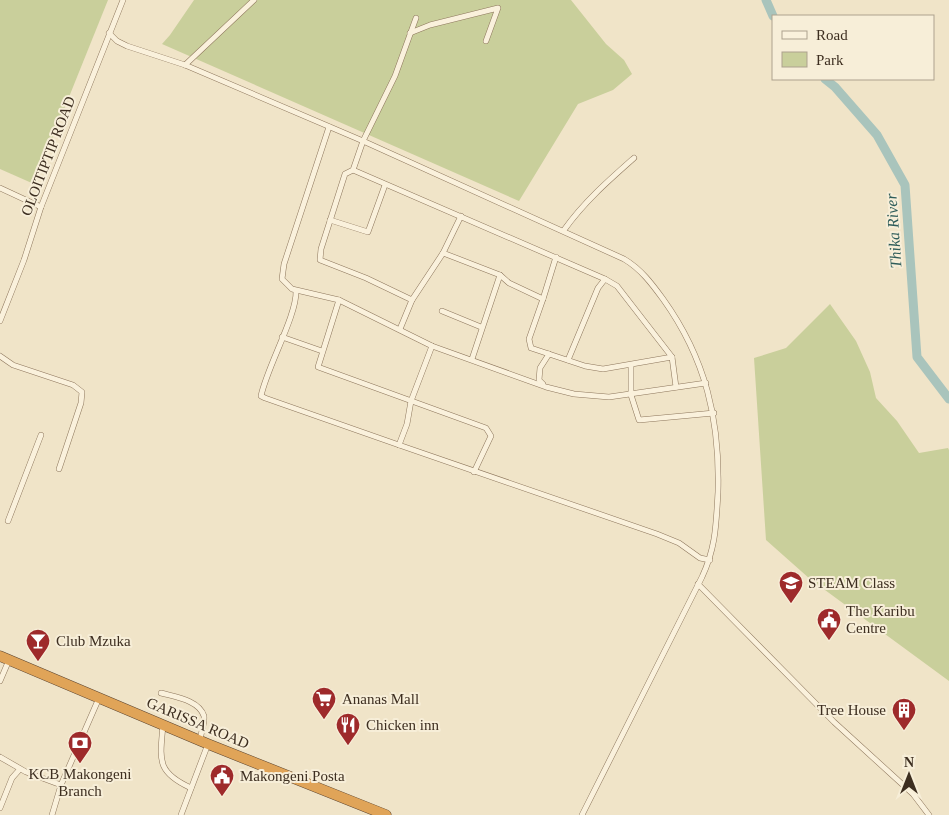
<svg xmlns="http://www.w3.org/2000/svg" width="949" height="815" viewBox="0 0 949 815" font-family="'Times New Roman',serif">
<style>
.green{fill:#c9cf9b}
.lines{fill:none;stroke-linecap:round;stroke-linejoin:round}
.river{stroke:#a9c4bc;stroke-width:9}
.street-casing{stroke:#8d765c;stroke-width:6}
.highway-casing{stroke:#5b4430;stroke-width:11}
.street{stroke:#faf1dc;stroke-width:5}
.highway{stroke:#e0a458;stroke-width:10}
.labels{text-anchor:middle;stroke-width:4;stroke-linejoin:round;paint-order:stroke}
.street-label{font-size:15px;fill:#3d2e20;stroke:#f7eed8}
.poi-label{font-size:15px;fill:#3d2e20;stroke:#f7eed8;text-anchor:start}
.water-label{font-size:16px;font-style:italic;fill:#2f5d5a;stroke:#f7eed8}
</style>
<rect width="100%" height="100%" fill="#f0e4c8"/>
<g class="green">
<path d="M0 0H108L34 184 0 169Z"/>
<path d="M194 0H571L606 44 624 60 632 74 613 90 578 104 519 201 162 44 170 35Z"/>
<path d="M830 304 856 341 870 372 876 398 897 421 919 453 948 448 949 450V681L810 579 766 540 754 358 786 348Z"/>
</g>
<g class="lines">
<g class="river">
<path d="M766 0 773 16"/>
<path d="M825 79 835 87 877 135 905 185 917 357 949 399"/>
</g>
<defs>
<g id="street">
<path d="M416 18 395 76 363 141 353 170 345 174 321 249 320 260 366 278 412 300 443 253 461 216"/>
<path d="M109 33 117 41 127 46 185 65 363 141 624 259C641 269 652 284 663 299 706 359 720 420 718 492 716 525 716 547 702 577L582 815"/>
<path d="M410 33 430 25 498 8 486 41"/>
<path d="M185 65 254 0"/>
<path d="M329 127 284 264 282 279 292 289 339 300 432 346 546 387 574 394 609 397 706 383"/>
<path d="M353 170 605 279"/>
<path d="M0 188 41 207"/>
<path d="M330 220 368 232 385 185"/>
<path d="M564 230C584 202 608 181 634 158"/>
<path d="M443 253 500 275 509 283 543 299 529 339 531 348 585 366 603 369 672 357"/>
<path d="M296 291C297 315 267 367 261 396L265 398 399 445 407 424 411 401 432 346"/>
<path d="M543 299 556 257"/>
<path d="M339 300 318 367 486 428 491 436 474 472"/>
<path d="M442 311 481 327"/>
<path d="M0 321 24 260 41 207 123 0"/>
<path d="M400 329 412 300"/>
<path d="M282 337 322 351"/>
<path d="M0 356 13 365 73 385 82 392 81 403 59 469"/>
<path d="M472 359 500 275"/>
<path d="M568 360 598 288 605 279 617 286 672 357 676 387"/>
<path d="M631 366V395L639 420 714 413"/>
<path d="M543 384 539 380 540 368 549 354"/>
<path d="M399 445 657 534 679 543 700 558 710 560"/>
<path d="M8 521 41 435"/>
<path d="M698 584 834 722 913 794 929 815"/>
<path d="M0 681 9 660"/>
<path d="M161 693C175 697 199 700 204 716 205 722 201 733 200 740"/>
<path d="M163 725C160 760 156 772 191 788"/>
<path d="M0 757 26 772 61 785"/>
<path d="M0 808 12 778 20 769"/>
<path d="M52 815 61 785 99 698"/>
<path d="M181 815 208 744"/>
</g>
<path id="highway" d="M0 656 208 744 386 815"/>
</defs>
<use href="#street" class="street-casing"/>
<use href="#highway" class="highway-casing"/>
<use href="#street" class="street"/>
<use href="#highway" class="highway"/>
</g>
<defs>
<symbol id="school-pin" viewBox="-11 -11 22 30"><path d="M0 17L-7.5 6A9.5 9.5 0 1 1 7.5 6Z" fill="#9e2a2b" stroke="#f7eed8"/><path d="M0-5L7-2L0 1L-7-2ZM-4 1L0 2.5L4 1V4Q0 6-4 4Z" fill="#fff"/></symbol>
<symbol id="civic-pin" viewBox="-11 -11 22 30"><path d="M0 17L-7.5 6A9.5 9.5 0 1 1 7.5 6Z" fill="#9e2a2b" stroke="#f7eed8"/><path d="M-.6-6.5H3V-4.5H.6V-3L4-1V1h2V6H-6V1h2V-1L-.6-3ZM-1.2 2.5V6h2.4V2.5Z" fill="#fff"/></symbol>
<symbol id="bar-pin" viewBox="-11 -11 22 30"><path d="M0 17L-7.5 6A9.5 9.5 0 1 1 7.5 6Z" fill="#9e2a2b" stroke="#f7eed8"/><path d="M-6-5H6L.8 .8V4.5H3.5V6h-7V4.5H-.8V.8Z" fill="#fff"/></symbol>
<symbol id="supermarket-pin" viewBox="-11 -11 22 30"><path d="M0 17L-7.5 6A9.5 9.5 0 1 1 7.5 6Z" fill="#9e2a2b" stroke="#f7eed8"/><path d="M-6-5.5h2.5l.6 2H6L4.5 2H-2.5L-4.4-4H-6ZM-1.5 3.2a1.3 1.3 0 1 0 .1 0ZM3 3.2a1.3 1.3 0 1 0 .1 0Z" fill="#fff"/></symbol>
<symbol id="building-pin" viewBox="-11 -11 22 30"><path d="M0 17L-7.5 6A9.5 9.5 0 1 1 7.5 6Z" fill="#9e2a2b" stroke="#f7eed8"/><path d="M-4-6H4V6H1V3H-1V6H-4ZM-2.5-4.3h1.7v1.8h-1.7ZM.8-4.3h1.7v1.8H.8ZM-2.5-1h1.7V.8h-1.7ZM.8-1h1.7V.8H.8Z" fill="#fff"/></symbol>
<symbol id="restaurant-pin" viewBox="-11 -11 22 30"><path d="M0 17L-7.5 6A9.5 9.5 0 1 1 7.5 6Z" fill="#9e2a2b" stroke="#f7eed8"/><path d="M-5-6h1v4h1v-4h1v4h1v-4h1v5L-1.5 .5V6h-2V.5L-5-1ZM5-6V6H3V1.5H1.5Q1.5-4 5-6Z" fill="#fff"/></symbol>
<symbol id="bank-pin" viewBox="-11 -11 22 30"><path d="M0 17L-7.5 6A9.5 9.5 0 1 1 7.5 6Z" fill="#9e2a2b" stroke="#f7eed8"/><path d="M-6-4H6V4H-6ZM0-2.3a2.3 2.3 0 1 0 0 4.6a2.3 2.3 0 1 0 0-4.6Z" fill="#fff"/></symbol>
</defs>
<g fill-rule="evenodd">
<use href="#school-pin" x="777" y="569" width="28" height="38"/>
<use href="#civic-pin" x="815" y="606" width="28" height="38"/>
<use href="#bar-pin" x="24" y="627" width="28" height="38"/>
<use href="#supermarket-pin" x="310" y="685" width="28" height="38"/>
<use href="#building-pin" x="890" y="696" width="28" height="38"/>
<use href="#restaurant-pin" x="334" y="711" width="28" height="38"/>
<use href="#bank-pin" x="66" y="729" width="28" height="38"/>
<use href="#civic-pin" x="208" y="762" width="28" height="38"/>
</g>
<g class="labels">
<g class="street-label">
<text transform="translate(48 156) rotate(-69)" y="5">OLOITIPTIP ROAD</text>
<text transform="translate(198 723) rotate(23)" y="5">GARISSA ROAD</text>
</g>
<g class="poi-label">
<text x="808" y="588">STEAM Class</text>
<text x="846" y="616">The Karibu<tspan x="846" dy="17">Centre</tspan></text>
<text x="56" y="646">Club Mzuka</text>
<text x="342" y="704">Ananas Mall</text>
<text x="886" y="715" text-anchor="end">Tree House</text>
<text x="366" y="730">Chicken inn</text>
<text x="80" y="779" text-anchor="middle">KCB Makongeni<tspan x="80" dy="17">Branch</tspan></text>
<text x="240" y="781">Makongeni Posta</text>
</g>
<g class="water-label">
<text transform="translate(893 231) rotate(-94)" y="6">Thika River</text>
</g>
</g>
<rect x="772" y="15" width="162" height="65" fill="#f7eed8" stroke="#ada18e"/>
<rect x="782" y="31" width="25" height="8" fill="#faf1dc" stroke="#ada18e"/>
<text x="816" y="40" font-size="15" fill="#3d2e20">Road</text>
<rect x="782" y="52" width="25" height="15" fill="#c9cf9b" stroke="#ada18e"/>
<text x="816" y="65" font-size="15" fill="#3d2e20">Park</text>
<g transform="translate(909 775)" stroke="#f7eed8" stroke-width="4" paint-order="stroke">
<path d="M0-4L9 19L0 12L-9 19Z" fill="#3d2e20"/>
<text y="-8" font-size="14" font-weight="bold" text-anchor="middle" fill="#3d2e20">N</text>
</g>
</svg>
